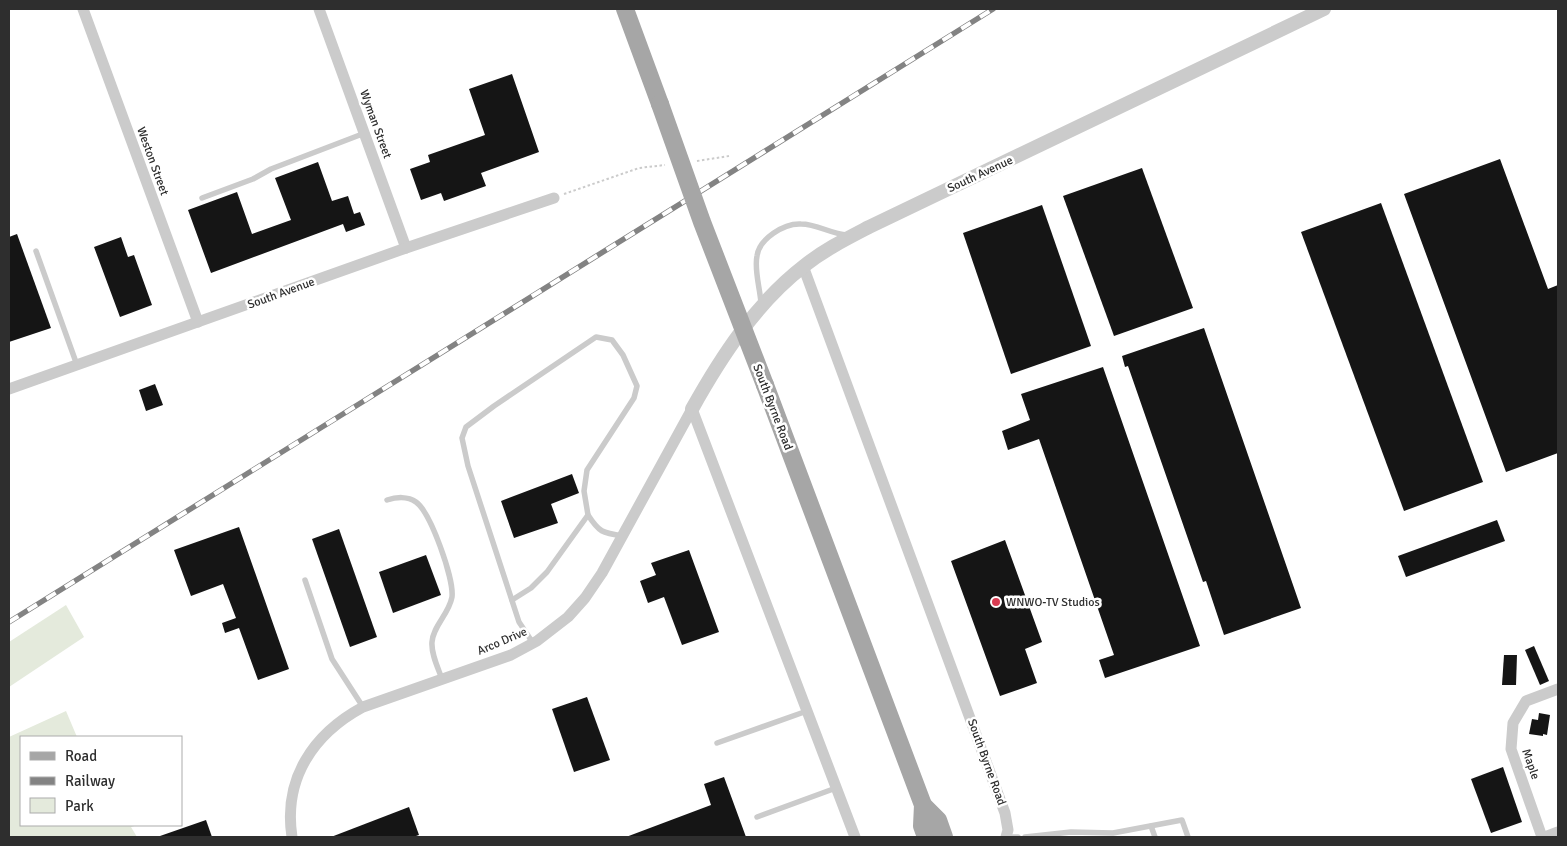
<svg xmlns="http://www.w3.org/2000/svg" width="1567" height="846" viewBox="0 0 1567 846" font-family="Signika,sans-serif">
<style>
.green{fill:#e4eadc}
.building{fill:#151515}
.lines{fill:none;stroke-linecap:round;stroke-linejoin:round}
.path{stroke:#cbcbcb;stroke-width:2;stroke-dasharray:2.5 2.5;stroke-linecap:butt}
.service{stroke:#cbcbcb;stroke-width:5.5}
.minor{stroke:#cbcbcb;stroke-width:11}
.tertiary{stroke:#cbcbcb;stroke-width:14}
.primary{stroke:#a6a6a6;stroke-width:18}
.rail-casing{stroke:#838383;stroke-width:5.5}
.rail{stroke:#fff;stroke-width:4;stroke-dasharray:11;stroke-linecap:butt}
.primary-bridge{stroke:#a6a6a6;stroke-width:18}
.poi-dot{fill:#d83c52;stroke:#fff;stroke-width:2}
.labels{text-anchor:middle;stroke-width:5;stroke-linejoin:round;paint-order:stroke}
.street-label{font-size:12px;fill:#2e2e2e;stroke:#fff}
.poi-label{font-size:12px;fill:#2e2e2e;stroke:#fff;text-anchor:start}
</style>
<rect width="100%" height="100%" fill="#fff"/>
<g class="green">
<path d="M66 605 84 637 9 687V642Z"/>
<path d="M66 711 77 737H21V825H138L131 827 137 837H9V737Z"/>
</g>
<g class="building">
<path d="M512 74 539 152 481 173 486 186 444 201 441 193 421 200 410 169 430 162 428 155 485 135 469 89Z"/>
<path d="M1500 159 1548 289 1558 285V453L1506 472 1404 194Z"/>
<path d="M318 162 332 201 348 196 354 214 360 212 365 225 346 232 343 224 211 273 188 210 237 192 252 234 291 220 275 178Z"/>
<path d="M1142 168 1193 308 1114 336 1063 196Z"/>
<path d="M1381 203 1483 482 1404 511 1301 232Z"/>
<path d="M1042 205 1091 346 1011 374 963 233Z"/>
<path d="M17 234 51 328 9 342V237Z"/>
<path d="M121 237 128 257 134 255 152 305 120 317 94 247Z"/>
<path d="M1204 328 1301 608 1224 635 1206 581 1203 582 1128 366 1125 367 1122 356Z"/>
<path d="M1103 367 1200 646 1105 678 1099 660 1114 655 1039 439 1008 450 1002 431 1030 420 1021 394Z"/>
<path d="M155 384 163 405 146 411 139 390Z"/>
<path d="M572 474 579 493 551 504 558 523 514 538 501 501Z"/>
<path d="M1497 520 1505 541 1406 577 1398 556Z"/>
<path d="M239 527 289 669 258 680 239 628 225 633 222 623 236 618 223 584 191 596 174 550Z"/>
<path d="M339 529 377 637 350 647 312 539Z"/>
<path d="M1005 540 1042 642 1025 649 1037 683 1000 696 951 561Z"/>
<path d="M689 550 719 632 682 645 664 597 648 603 640 581 656 575 651 563Z"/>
<path d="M426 555 441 595 393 613 379 572Z"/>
<path d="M1534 646 1549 681 1540 685 1525 650Z"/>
<path d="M1504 655H1517L1516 685H1502Z"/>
<path d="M587 697 610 760 574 772 552 709Z"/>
<path d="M1539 713 1550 715 1547 735 1543 734V736L1529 734 1532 719 1538 720Z"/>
<path d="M1503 767 1522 822 1491 833 1471 779Z"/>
<path d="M724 777 746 837H626L711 805 704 784Z"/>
<path d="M409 807 419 835 413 837H331Z"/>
<path d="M206 820 212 837H160V836Z"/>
</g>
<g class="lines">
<g class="path">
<path d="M697 161 729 156"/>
<path d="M564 194 639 168 665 165"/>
</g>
<g class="service">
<path d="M202 198 253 179 271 169 365 133"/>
<path d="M36 251 77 365"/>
<path d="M761 303C760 288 754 270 757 256 759 239 784 223 801 224 817 224 831 234 847 235"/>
<path d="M387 500C396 497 408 496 416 502 431 513 454 579 452 597 449 614 433 626 432 642 431 654 438 668 442 679"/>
<path d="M305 580 332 659 363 707"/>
<path d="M512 600 531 588 547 572 588 515C599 532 602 533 623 536"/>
<path d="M533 643 519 622 468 466 462 438 466 427 494 406 596 337 612 340 623 355 637 386 634 398 587 470 584 491 588 515"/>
<path d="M717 743 807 711"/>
<path d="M757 817 836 788"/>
<path d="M1151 826 1155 837"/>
<path d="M1006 837H1018"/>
<path d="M1025 837 1071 832 1113 833 1182 820 1188 837"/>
</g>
<g class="minor">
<path d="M83 9 198 322"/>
<path d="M319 9 406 248"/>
<path d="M803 266 1005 813 1008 830 1006 837"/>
<path d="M9 389 406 248 554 198"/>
<path d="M692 409 855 837"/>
<path d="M292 837C283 779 313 734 363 707L511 655 537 641 568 617 585 598 602 573 692 409"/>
<path d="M1542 837 1511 749 1513 723 1526 701 1558 689"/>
<path d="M1545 837 1558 832"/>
</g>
<path class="tertiary" d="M692 409C721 357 756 303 804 266 824 250 846 239 869 227L1324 9"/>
<g class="primary">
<path d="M625 9 660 104"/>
<path d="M765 385 923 805 922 826 926 837"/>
<path d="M923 805 938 820 944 837"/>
</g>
<defs>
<path id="rail" d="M9 622 993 9"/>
</defs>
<use href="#rail" class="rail-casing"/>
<use href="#rail" class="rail"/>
<path class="primary-bridge" d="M660 104 702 222 765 385"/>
</g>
<circle class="poi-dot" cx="996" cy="602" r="5"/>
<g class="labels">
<g class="street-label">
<text transform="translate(376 124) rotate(70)" y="4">Wyman Street</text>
<text transform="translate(153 161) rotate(70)" y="4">Weston Street</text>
<text transform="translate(980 174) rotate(-25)" y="4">South Avenue</text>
<text transform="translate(281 293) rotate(-20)" y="4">South Avenue</text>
<text transform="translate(773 407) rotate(69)" y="4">South Byrne Road</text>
<text transform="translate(502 641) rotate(-23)" y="4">Arco Drive</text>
<text transform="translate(987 762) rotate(70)" y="4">South Byrne Road</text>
<text transform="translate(1531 764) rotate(71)" y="4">Maple</text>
</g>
<g class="poi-label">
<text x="1006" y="606">WNWO-TV Studios</text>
</g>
</g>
<rect width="1567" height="846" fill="none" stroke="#2e2e2e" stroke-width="20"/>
<rect x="20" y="736" width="162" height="90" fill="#ffffff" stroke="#ababab"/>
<rect x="30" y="752" width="25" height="8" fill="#a6a6a6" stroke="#ababab"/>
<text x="65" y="761" font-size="15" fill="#2e2e2e">Road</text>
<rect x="30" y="777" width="25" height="8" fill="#838383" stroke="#ababab"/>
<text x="65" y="786" font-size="15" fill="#2e2e2e">Railway</text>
<rect x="30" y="798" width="25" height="15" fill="#e4eadc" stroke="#ababab"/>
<text x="65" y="811" font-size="15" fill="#2e2e2e">Park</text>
</svg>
